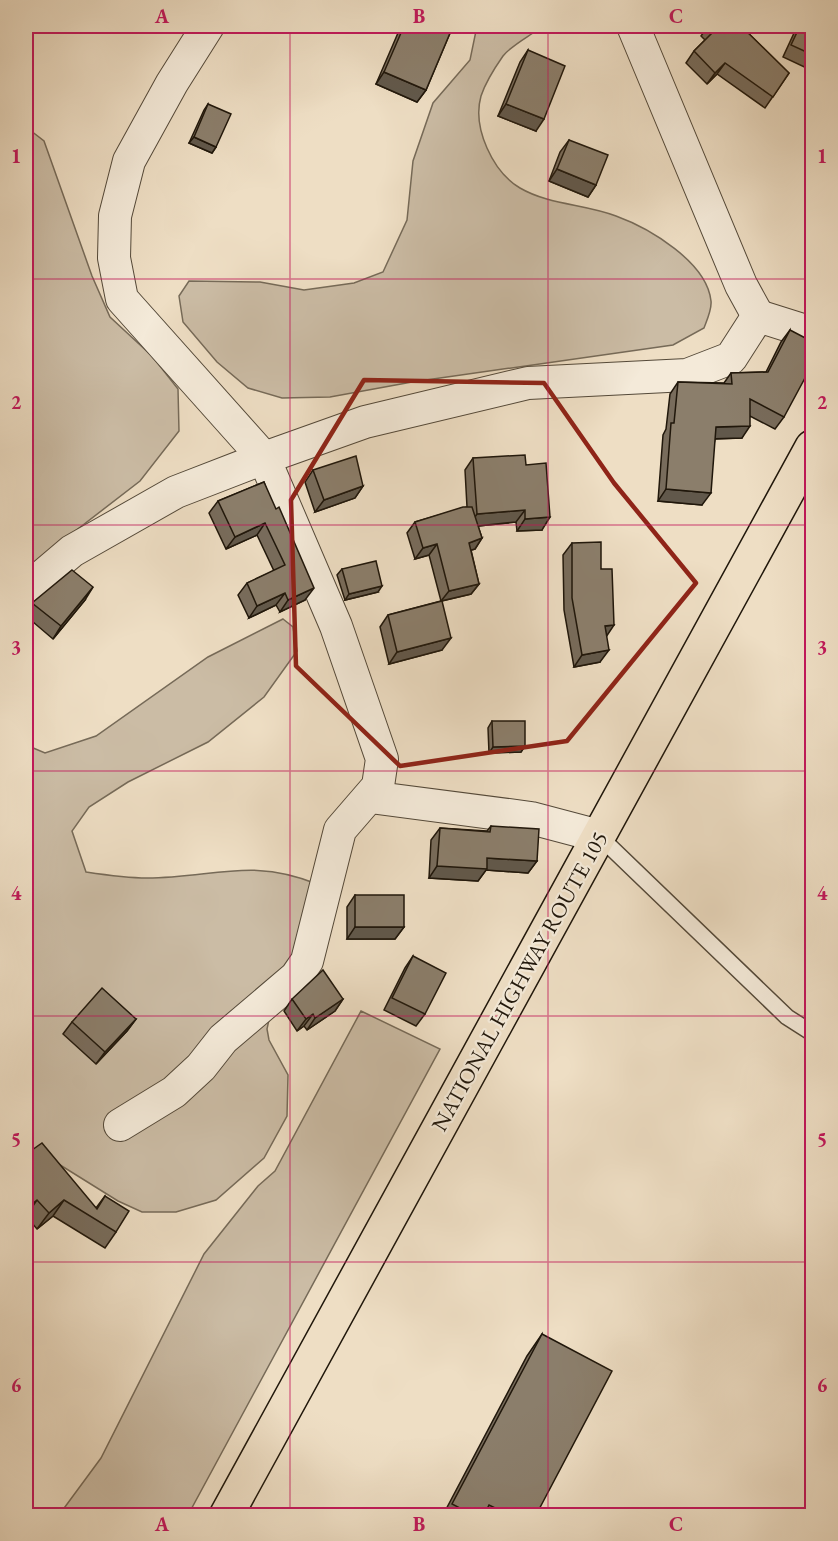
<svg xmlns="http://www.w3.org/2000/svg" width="838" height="1541" viewBox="0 0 838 1541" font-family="'EB Garamond',serif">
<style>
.green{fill:#cbbca5;stroke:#766a58;stroke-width:1.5}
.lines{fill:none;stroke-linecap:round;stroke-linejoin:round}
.lane-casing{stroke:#544939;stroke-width:18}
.street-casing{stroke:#544939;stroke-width:34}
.highway-casing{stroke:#20170b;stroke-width:36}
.lane{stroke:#f4ead9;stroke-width:15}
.street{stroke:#f4ead9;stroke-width:32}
.highway{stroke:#eedec4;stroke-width:33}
.wall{fill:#786c5c;stroke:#20170b;stroke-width:1.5}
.shaded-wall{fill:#61584b;stroke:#20170b;stroke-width:1.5}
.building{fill:#8b7e6b;stroke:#20170b;stroke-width:1.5}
.marked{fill:none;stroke:#8f2418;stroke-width:4.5;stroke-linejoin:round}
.grid{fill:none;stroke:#c2185b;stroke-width:1.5;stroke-opacity:0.55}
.labels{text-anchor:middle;stroke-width:4.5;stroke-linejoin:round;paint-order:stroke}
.street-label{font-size:22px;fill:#20170b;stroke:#f4ead9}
.neatline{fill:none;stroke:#c2185b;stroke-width:2}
.grid-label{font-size:20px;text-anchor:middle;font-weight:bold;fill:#c2185b}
</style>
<rect width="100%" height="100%" fill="#eedec4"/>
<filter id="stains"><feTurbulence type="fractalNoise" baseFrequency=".00333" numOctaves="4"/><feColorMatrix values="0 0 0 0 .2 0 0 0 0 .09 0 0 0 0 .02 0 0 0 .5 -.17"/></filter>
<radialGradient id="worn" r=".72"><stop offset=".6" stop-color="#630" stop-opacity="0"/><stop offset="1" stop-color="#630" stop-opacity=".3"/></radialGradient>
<g class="green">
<path d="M477 26H536V31C526 38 511 46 503 56 496 66 485 84 481 96 472 128 493 172 520 188 549 205 585 204 616 216 649 228 707 262 711 301 712 309 707 320 704 328L673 345 412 382 330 397 282 398 248 388 217 362 183 322 179 296 189 281 260 282 304 290 354 283 383 272 407 220 413 161 433 103 470 60Z"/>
<path d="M26 127 44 141 92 276 110 317 152 356 178 389 179 431 140 481 26 569Z"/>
<path d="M283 619 293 627 297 651 264 697 208 742 128 782 89 807 72 831 86 872C106 875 127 878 147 878 213 878 251 857 317 884L327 900 270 1015 267 1029 269 1040 288 1075 287 1116 264 1158 216 1200 176 1212H142L118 1201 57 1163 26 1154V745L45 753 96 736 208 657Z"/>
<path d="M361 1011 440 1049 188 1515H59L101 1458 204 1254 258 1186 275 1171Z"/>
</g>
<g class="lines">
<defs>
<path id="lane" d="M599 836 787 1017 812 1033"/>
<g id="street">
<path d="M633 26 741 285 758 316"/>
<path d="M26 590 72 551 176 492 264 458 365 422 528 383 687 375 731 358 758 316 812 333"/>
<path d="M370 797 531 818 599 836"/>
<path d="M120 1125 174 1092 201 1067 223 1039 296 977 307 961 340 830 378 786 382 759 336 626 264 458 122 299 114 258 115 216 129 161 172 83 208 26"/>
</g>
<path id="highway" d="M226 1516 812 447"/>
</defs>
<use href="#lane" class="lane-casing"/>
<use href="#street" class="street-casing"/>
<use href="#highway" class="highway-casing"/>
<use href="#lane" class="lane"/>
<use href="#street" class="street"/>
<use href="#highway" class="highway"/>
</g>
<g class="wall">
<path d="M401 26H453L426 90 417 102 376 84Z"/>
<path d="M708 26H741L789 73 765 108 717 74 707 84 686 63 694 51 705 40 701 36Z"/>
<path d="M799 26H813V71L783 57 795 31Z"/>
<path d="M528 50 536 131 498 116 520 62Z"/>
<path d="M208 104 216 147 212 153 189 143 204 110Z"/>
<path d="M569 140 596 185 588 197 549 181 560 152Z"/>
<path d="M790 330 784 417 775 429 750 416 742 438 715 439 702 505 658 501 663 435 666 429 670 394 678 382 724 383 731 373 766 372 781 342Z"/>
<path d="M473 458 526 465 542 530 517 531 516 522 478 526 482 538 475 549 471 550 479 584 471 594 442 601V650L389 664 380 627 388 615 441 601 429 555 415 559 407 533 415 522 467 507 465 470Z"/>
<path d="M313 470 363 486 355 498 315 512 305 482Z"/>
<path d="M264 482 305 600 280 612 276 605 249 618 238 595 247 583 274 571 257 535 226 549 209 513 218 501Z"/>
<path d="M572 543 601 569 606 636 600 662 574 667 564 610 563 555Z"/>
<path d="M342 569 378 592 345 600 337 575Z"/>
<path d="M85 600 53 639 26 616V612L32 603Z"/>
<path d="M492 721 525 746 521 752 489 753 488 728Z"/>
<path d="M491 826 537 861 528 873 486 870 478 881 429 878 431 840 440 828 487 831Z"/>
<path d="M355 895 404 927 395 939H347V907Z"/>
<path d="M413 956 425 1014 416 1026 384 1010 405 968Z"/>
<path d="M292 999H343L335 1011 307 1030 304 1026 297 1031 284 1011Z"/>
<path d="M136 1019 127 1031 96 1064 63 1034 72 1022Z"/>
<path d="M32 1150 96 1208 105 1196 116 1232 105 1248 53 1216 37 1229 26 1216Z"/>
<path d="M542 1334 536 1515H443L527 1356Z"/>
</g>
<g class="shaded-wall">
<path d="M725 63 717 74 707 84 715 73Z"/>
<path d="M384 72 426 90 417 102 376 84Z"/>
<path d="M506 104 544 119 536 131 498 116Z"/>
<path d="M194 137 216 147 212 153 189 143Z"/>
<path d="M557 169 596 185 588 197 549 181Z"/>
<path d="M750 426 742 438 707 439 716 427Z"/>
<path d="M363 486 355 498 315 512 324 500Z"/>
<path d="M666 489 711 493 702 505 658 501Z"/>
<path d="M525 510 516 522 468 527 477 514Z"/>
<path d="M550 517 542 530 517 531 525 519Z"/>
<path d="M265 523 257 535 226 549 235 537Z"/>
<path d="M482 538 475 549 461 553 469 543Z"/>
<path d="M437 544 429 555 415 559 423 548Z"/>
<path d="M479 584 471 594 441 601 449 591Z"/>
<path d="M382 586 378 592 345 600 349 594Z"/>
<path d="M93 587 85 600 53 639 61 626Z"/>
<path d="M314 588 305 600 280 612 288 600Z"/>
<path d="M285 593 276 605 249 618 257 606Z"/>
<path d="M614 625 606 637 605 626Z"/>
<path d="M451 638 442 650 389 664 397 652Z"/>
<path d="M609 650 600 662 574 667 582 655Z"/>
<path d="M525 746 521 752 489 753 493 747Z"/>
<path d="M487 858 537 861 528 873 486 870 478 881 429 878 437 866Z"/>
<path d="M355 927H404L395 939H347Z"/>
<path d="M343 999 335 1011 307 1030 315 1018Z"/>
<path d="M313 1014 304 1026 297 1031 306 1019Z"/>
<path d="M136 1019 127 1031 96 1064 105 1052Z"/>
<path d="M37 1200 26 1216V1209Z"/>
<path d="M64 1200 53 1216 37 1229 49 1213Z"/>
</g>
<g class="building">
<path d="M404 26H453L426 90 384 72Z"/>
<path d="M710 26H741L789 73 773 97 725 63 715 73 694 51 715 30Z"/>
<path d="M800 26H813V55L791 45Z"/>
<path d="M528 50 565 66 544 119 506 104Z"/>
<path d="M208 104 231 114 216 147 194 137Z"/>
<path d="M569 140 608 155 596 185 557 169Z"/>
<path d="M790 330 813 342V363L784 417 750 399V426L716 427 711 493 666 489 671 423H674L678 382 732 384 731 373 768 372Z"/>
<path d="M525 455 526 465 546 463 550 517 525 519V510L477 514 473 458Z"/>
<path d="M356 456 363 486 324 500 313 470Z"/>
<path d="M264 482 276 509 279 507 314 588 288 600 285 593 257 606 247 583 285 565 265 523 235 537 218 501Z"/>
<path d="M463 507H472L482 538 469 543 479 584 449 591 437 544 423 548 415 522Z"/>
<path d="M601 542V569H612L614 625 605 626 609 650 582 655 572 598V543Z"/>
<path d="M376 561 382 586 349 594 342 569Z"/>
<path d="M72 570 93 587 61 626 32 603Z"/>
<path d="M442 601 451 638 397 652 388 615Z"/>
<path d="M492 721H525V746L493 747Z"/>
<path d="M491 826 539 829 537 861 487 858V869L437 866 440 828 490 832Z"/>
<rect x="355" y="895" width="49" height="32"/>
<path d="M413 956 446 973 425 1014 392 998Z"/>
<path d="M323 970 343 999 315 1018 313 1014 306 1019 292 999Z"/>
<path d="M102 988 136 1019 105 1052 72 1022Z"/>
<path d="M26 1142 32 1150 42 1143 97 1209 105 1196 129 1211 116 1232 64 1200 49 1213 37 1200 26 1209Z"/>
<path d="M542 1334 612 1371 536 1515H510L489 1505 484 1515H473L452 1504Z"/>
</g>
<path class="marked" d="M364 380 544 383 614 483 696 583 567 741 400 766 296 666 291 500Z"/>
<path class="grid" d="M290 26V1516M548 26V1516M26 279H812M26 525H812M26 771H812M26 1016H812M26 1262H812"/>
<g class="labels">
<g class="street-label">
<text transform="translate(519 981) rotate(-61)" y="8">NATIONAL HIGHWAY ROUTE 105</text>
</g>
</g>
<rect width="838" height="1541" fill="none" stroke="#eedec4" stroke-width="66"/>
<rect x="33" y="33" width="772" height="1475" class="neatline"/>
<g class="grid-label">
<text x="162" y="23">A</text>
<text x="419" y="23">B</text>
<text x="676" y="23">C</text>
<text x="16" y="163">1</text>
<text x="822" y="163">1</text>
<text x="16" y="409">2</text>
<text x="822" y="409">2</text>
<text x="16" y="654">3</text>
<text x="822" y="654">3</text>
<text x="16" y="900">4</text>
<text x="822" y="900">4</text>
<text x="16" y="1146">5</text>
<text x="822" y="1146">5</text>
<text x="16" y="1392">6</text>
<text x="822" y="1392">6</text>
<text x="162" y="1531">A</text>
<text x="419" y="1531">B</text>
<text x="676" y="1531">C</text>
</g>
<rect width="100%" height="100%" filter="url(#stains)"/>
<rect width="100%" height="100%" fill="url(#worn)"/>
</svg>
